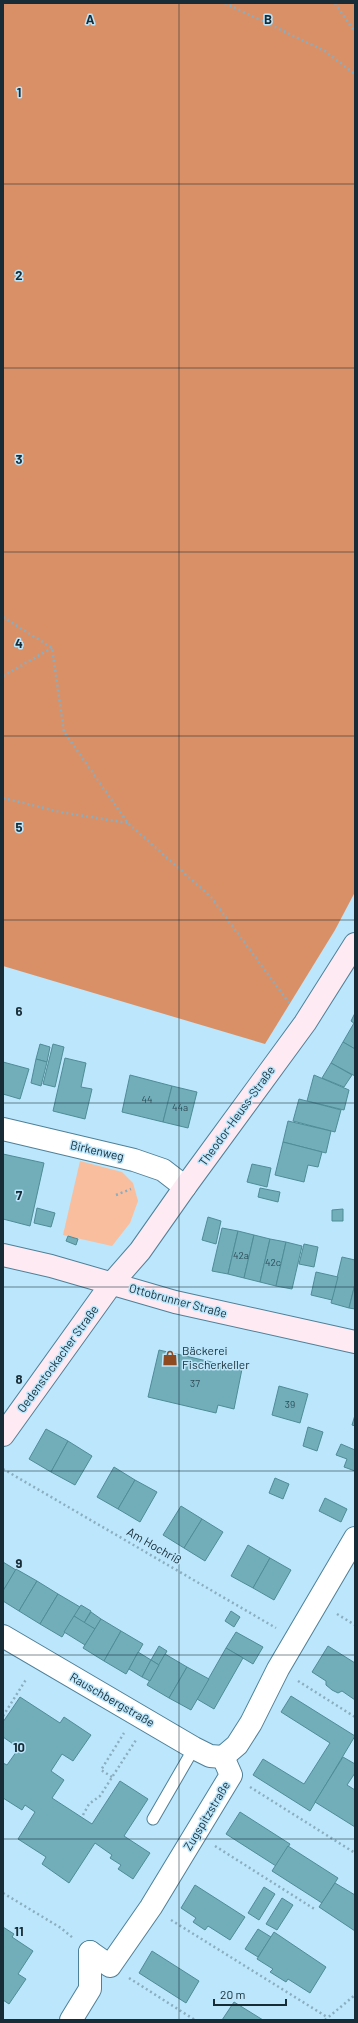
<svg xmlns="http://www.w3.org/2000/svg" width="358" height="2023" viewBox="0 0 358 2023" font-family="Barlow,sans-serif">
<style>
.green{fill:#f9be9e}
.forest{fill:#da9067}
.building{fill:#71aeb9;stroke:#4f8c97}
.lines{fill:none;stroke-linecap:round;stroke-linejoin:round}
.lane-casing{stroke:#4e8098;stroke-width:13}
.street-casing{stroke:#4e8098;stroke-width:24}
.secondary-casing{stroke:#4e8098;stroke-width:24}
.path{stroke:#8aadbf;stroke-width:2.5;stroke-dasharray:2 3;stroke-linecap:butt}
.lane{stroke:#fff;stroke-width:11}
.street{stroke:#fff;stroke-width:22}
.secondary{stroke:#feeaf3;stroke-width:22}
.grid{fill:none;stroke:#172c36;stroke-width:1;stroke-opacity:0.55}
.labels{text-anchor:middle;stroke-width:3;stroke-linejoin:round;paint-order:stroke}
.number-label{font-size:10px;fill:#2e4c57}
.street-label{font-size:12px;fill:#172c36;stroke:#bce6fb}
.poi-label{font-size:12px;fill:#172c36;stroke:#bce6fb;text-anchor:start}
.grid-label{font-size:13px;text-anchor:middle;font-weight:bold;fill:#172c36;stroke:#bce6fb;stroke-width:3;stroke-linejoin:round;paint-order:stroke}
</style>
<rect width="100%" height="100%" fill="#bce6fb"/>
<path class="green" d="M80 1161 122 1172 133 1183 138 1201 130 1223 112 1246 63 1235Z"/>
<path class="forest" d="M3 3H355V892L335 930 265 1044 3 966Z"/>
<g class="building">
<path d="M355 1013V1024L351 1021Z"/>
<path d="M354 1023 355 1024V1049L343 1042Z"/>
<path d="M343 1042 355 1049V1076L331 1063Z"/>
<path d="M40 1044 50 1047 47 1062 36 1059Z"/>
<path d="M53 1044 64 1047 55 1087 43 1084Z"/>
<path d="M65 1058 86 1063 81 1087 92 1089 85 1119 53 1111Z"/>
<path d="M36 1059 47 1062 41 1086 31 1083Z"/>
<path d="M3 1062 29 1069 20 1099 3 1094Z"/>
<path d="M331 1063 352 1075 344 1087 322 1078Z"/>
<path d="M130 1075 172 1086 163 1122 122 1112Z"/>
<path d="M314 1075 349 1090 344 1110 307 1101Z"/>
<path d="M172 1086 197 1092 188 1128 163 1122Z"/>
<path d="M299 1099 341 1110 335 1132 293 1121Z"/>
<path d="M288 1121 331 1131 326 1153 283 1142Z"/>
<path d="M283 1142 322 1152 318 1167 308 1165 304 1182 275 1175Z"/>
<path d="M3 1154 44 1163 30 1226 3 1219Z"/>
<path d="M252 1164 271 1168 267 1187 247 1182Z"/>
<path d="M260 1188 280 1192 278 1202 258 1197Z"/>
<path d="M37 1208 55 1213 51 1227 34 1223Z"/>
<path d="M343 1209V1221H332V1210Z"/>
<path d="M208 1217 221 1221 216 1244 202 1240Z"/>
<path d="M222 1228 238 1231 228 1274 212 1271Z"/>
<path d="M238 1231 254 1235 244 1278 228 1274Z"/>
<path d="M254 1235 270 1239 260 1282 244 1278Z"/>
<path d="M68 1236 78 1239 76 1245 66 1241Z"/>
<path d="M270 1239 286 1242 276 1286 260 1282Z"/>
<path d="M286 1242 302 1246 292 1289 276 1286Z"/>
<path d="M304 1244 318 1247 314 1267 299 1264Z"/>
<path d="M342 1257 355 1260V1284L349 1308 331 1303Z"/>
<path d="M316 1272 338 1277 332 1300 311 1295Z"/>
<path d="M355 1284V1309L349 1308Z"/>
<path d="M159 1350 242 1369 234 1409 218 1405 216 1413 148 1397Z"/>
<path d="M279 1386 308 1394 300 1423 272 1415Z"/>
<path d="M355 1415V1426L352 1425Z"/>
<path d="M308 1427 323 1432 317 1451 303 1446Z"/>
<path d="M46 1429 68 1441 51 1472 29 1459Z"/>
<path d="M68 1441 92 1456 75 1485 51 1472Z"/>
<path d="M341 1444 355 1450V1471L344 1467 347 1459 336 1455Z"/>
<path d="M114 1467 135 1480 118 1509 97 1497Z"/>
<path d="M275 1478 289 1484 283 1499 269 1493Z"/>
<path d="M135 1480 157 1492 140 1522 118 1509Z"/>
<path d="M325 1498 347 1509 341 1522 319 1511Z"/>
<path d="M181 1506 202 1519 184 1548 163 1535Z"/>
<path d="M202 1519 223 1532 205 1561 184 1548Z"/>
<path d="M248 1545 270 1558 253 1588 231 1576Z"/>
<path d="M270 1558 291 1570 274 1600 253 1588Z"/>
<path d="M3 1562 16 1570 3 1591Z"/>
<path d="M16 1569 37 1581 19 1611 3 1601V1591Z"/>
<path d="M37 1581 58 1594 40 1624 19 1611Z"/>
<path d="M58 1594 80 1607 62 1637 40 1624Z"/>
<path d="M81 1605 91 1611 84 1623 74 1616Z"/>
<path d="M231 1611 240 1617 234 1627 225 1621Z"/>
<path d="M91 1612 101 1619 95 1629 84 1623Z"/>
<path d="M74 1616 95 1629 85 1645 64 1632Z"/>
<path d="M101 1619 121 1631 104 1661 83 1648Z"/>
<path d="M121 1631 143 1644 126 1674 104 1661Z"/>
<path d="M236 1632 263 1647 253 1664 226 1648Z"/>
<path d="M159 1646 167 1651 159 1665 151 1660Z"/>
<path d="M328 1646 355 1663V1700L342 1691 338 1693 332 1690 326 1685V1681L312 1672Z"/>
<path d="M226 1648 243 1658 214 1709 197 1699Z"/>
<path d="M138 1652 151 1660 142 1677 129 1669Z"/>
<path d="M165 1654 187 1667 169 1698 147 1685Z"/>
<path d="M151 1660 159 1665 150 1681 142 1677Z"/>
<path d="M187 1667 209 1679 191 1710 169 1698Z"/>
<path d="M291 1696 355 1736 310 1811 253 1775 263 1759 304 1784 330 1743 281 1712Z"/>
<path d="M20 1697 60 1723 64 1717 91 1735 73 1761 62 1754 51 1771 64 1780 52 1798 92 1824 120 1781 148 1799 124 1836 150 1853 133 1879 118 1869 121 1865 110 1858 112 1855 95 1843 69 1883 42 1864 46 1857 18 1839 35 1812 25 1805 22 1810 3 1798V1763L7 1765 19 1748 3 1737V1722Z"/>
<path d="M343 1757 355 1764V1773L347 1785 355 1790V1827L315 1802Z"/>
<path d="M240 1812 290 1844 276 1866 226 1834Z"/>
<path d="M288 1846 338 1878 322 1903 272 1871Z"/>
<path d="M335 1883 355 1895V1931L319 1907Z"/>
<path d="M195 1885 245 1917 230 1940 208 1926 205 1930 193 1922 196 1918 181 1908Z"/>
<path d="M264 1887 275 1894 259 1920 248 1913Z"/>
<path d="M282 1898 293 1905 277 1930 266 1924Z"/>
<path d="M3 1927 14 1934 12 1937 33 1951 18 1974 26 1979 9 2004 3 2000Z"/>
<path d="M258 1929 271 1937 258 1957 245 1949Z"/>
<path d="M274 1932 326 1967 310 1993 288 1979 286 1982 270 1972 273 1969 257 1959Z"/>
<path d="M152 1951 199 1981 186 2003 139 1973Z"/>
<path d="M234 2002 263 2020H222Z"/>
</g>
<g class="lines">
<defs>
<path id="lane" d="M153 1819 194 1748"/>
<g id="street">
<path d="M3 1129 134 1160 163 1170 185 1187"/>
<path d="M3 1636 194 1748 210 1756 223 1757"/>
<path d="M223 1757 237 1745 251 1723 278 1669 355 1538"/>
<path d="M90 1952 110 1966 151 1907 231 1775 223 1757"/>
<path d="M71 2020 90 1989V1952"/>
</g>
<g id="secondary">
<path d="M3 1255 51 1266 175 1302 355 1342"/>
<path d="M3 1435 112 1283 140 1251 185 1187 305 1023 355 944"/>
</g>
</defs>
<use href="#lane" class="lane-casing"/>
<use href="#street" class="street-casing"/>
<use href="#secondary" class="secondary-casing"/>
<g class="path">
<path d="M225 3 325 51 355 74"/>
<path d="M335 3 355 32"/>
<path d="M3 617 52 648 64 732 128 823 211 897 290 1004"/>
<path d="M3 676 52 648"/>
<path d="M3 798 60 812 128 823"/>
<path d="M116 1195 131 1189"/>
<path d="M3 1469 276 1628"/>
<path d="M337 1614 355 1625"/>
<path d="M298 1681 355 1717"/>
<path d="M3 1716 27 1678"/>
<path d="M112 1777 101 1770 124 1733"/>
<path d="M250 1787 355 1853"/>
<path d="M83 1815 89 1804 100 1796 136 1740"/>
<path d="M215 1846 316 1910"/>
<path d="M3 1893 61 1928 73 1938"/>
<path d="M171 1920 327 2017"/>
<path d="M129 1978 195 2020"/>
<path d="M325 2020 355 1995"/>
</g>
<use href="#lane" class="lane"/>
<use href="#street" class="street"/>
<use href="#secondary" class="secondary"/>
</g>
<path class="grid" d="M179 3V2020M3 184H355M3 368H355M3 552H355M3 736H355M3 920H355M3 1103H355M3 1287H355M3 1471H355M3 1655H355M3 1839H355"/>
<defs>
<symbol id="shop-bare" viewBox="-9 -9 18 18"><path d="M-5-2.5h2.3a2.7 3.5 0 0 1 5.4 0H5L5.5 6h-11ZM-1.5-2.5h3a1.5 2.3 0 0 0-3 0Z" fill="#8f4a1f" stroke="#bce6fb" stroke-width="2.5" paint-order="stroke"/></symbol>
</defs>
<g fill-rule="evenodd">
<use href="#shop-bare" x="159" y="1347" width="22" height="22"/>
</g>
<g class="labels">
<g class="number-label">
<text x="147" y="1103">44</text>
<text x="180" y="1111">44a</text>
<text x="241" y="1259">42a</text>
<text x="273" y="1266">42c</text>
<text x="195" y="1387">37</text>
<text x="290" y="1408">39</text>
</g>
<g class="street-label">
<text transform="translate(237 1116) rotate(-54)" y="4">Theodor-Heuss-Straße</text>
<text transform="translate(97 1151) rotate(13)" y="4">Birkenweg</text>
<text transform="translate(178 1301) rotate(15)" y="4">Ottobrunner Straße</text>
<text transform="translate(58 1359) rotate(-54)" y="4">Oedenstockacher Straße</text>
<text transform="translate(154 1546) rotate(30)" y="4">Am Hochriß</text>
<text transform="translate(112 1700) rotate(30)" y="4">Rauschbergstraße</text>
<text transform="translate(207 1816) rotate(-59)" y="4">Zugspitzstraße</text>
</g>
<g class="poi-label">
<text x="182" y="1355">Bäckerei<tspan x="182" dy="14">Fischerkeller</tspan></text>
</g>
</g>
<g class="grid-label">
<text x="90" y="24">A</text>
<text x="268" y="24">B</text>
<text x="19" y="97">1</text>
<text x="19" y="280">2</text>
<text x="19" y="464">3</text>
<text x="19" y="648">4</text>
<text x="19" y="832">5</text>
<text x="19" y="1016">6</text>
<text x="19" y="1200">7</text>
<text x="19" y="1384">8</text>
<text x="19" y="1568">9</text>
<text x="19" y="1752">10</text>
<text x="19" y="1936">11</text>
</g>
<rect width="358" height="2023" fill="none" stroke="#172c36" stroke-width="8"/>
<path d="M214 1999v6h72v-6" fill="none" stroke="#172c36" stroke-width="2"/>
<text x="220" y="1999" font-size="12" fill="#172c36" stroke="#bce6fb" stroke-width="3" paint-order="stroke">20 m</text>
</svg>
